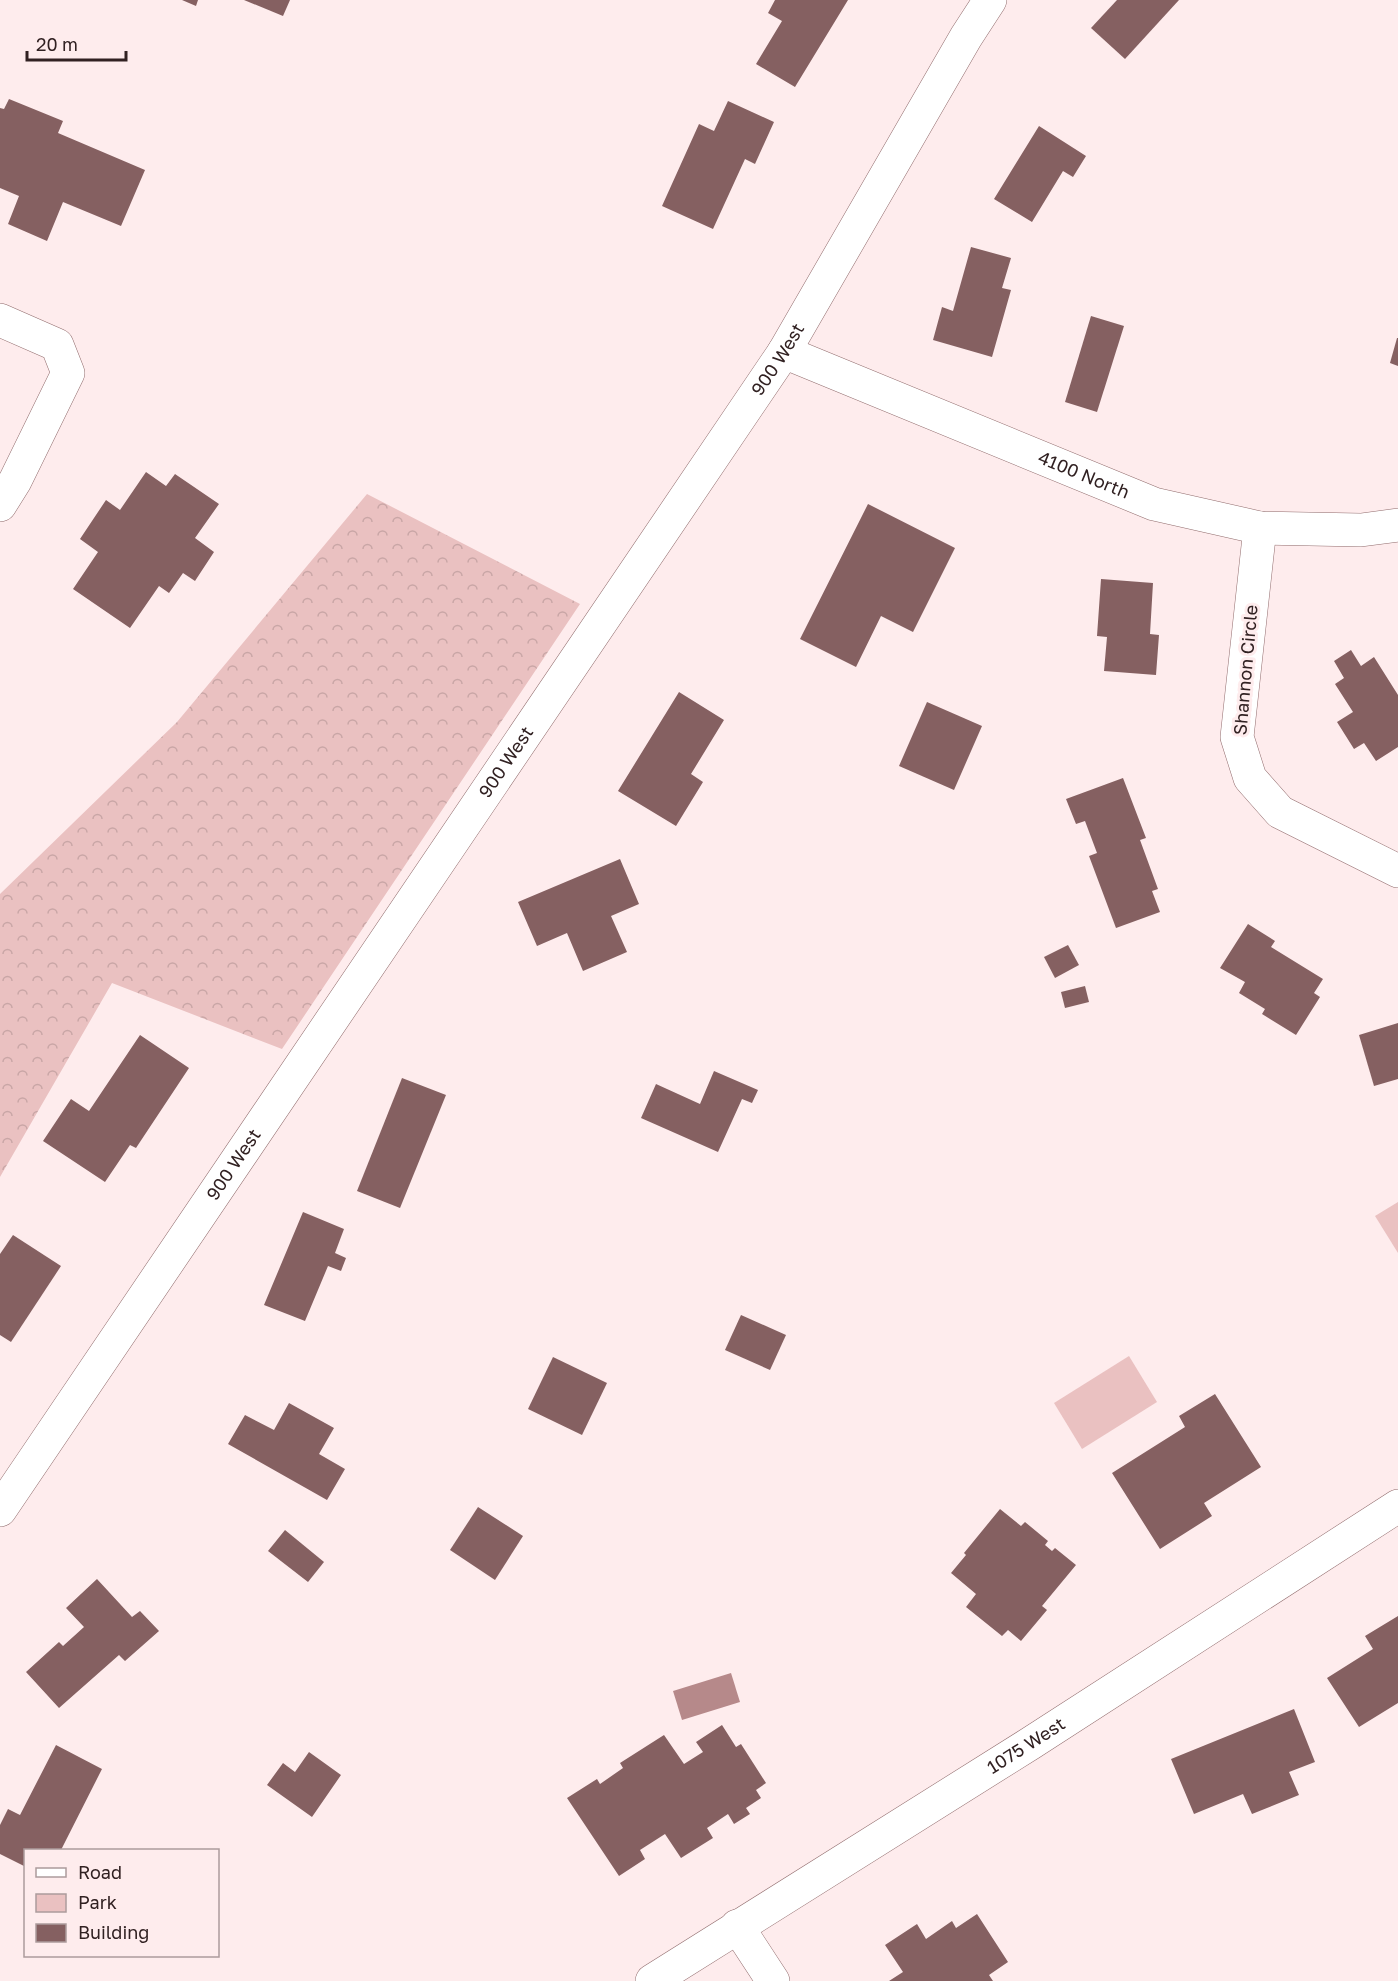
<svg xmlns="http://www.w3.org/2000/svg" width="1398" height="1981" viewBox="0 0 1398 1981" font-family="'Golos Text',sans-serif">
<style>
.green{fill:#eac1c1}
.forest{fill:url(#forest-crowns)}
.water{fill:#b6898a}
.building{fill:#856061}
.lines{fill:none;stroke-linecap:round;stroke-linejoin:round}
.minor-casing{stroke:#916c6d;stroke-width:34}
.minor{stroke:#fff;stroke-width:33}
.labels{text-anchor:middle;stroke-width:6;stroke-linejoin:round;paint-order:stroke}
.street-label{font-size:18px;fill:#312122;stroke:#feeced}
</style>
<defs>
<pattern id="forest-crowns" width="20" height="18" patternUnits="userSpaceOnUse" patternTransform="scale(1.5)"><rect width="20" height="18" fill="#eac1c1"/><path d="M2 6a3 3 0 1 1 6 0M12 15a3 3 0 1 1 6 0" fill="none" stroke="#c9a6a6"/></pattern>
</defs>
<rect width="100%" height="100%" fill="#feeced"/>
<g class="green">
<path d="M1398 1202V1253L1375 1216Z"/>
<path d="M1129 1356 1157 1402 1082 1449 1054 1403Z"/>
</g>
<path class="forest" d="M367 494 580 604 282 1049 112 983 0 1177V894L177 722Z"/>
<path class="water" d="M731 1673 740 1702 682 1720 673 1691Z"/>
<g class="building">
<path d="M182 0H198L196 6Z"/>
<path d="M244 0H290L283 16Z"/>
<path d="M775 0H848L795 87 756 64 782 21 768 13Z"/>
<path d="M1117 0H1179L1125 59 1091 28Z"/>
<path d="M9 99 63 121 58 133 145 170 121 226 63 202 47 241 8 224 19 196 0 188V108L4 109Z"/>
<path d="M728 101 774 122 755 164 745 159 713 229 662 206 699 124 714 131Z"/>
<path d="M1039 126 1086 156 1073 177 1063 171 1032 222 994 199Z"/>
<path d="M971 247 1011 258 1002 288 1011 290 992 357 933 340 942 307 953 311Z"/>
<path d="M1091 316 1124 326 1097 412 1065 402Z"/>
<path d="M1397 338H1398V366L1390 363Z"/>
<path d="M146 472 166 486 175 474 219 504 195 538 214 552 195 581 183 573 169 593 159 586 130 628 73 589 98 552 80 539 106 500 120 510Z"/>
<path d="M868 504 955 548 913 632 881 616 856 667 800 639Z"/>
<path d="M1101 579 1153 583 1150 634 1159 635 1156 675 1104 671 1107 637 1097 636Z"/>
<path d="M1351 650 1361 666 1374 657 1398 695V747L1376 761 1364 743 1354 749 1337 722 1353 712 1335 684 1344 678 1334 661Z"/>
<path d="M679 692 724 720 691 774 703 782 676 826 618 791Z"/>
<path d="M927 702 982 726 954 790 899 766Z"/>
<path d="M1123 778 1146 838 1140 840 1158 889 1152 891 1160 912 1116 928 1089 856 1097 853 1085 821 1076 824 1066 799Z"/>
<path d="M620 859 639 904 611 916 627 952 583 971 567 933 537 946 518 902Z"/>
<path d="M1248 924 1275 941 1271 947 1323 979 1314 993 1320 997 1296 1035 1262 1014 1265 1009 1239 993 1245 982 1220 968Z"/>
<path d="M1068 945 1079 965 1055 978 1044 957Z"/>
<path d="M1085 986 1089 1002 1065 1008 1061 992Z"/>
<path d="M1398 1023V1079L1374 1086 1359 1035Z"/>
<path d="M140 1035 189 1068 136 1148 130 1145 105 1182 43 1141 71 1099 89 1111Z"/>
<path d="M714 1071 758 1090 752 1103 742 1099 718 1152 641 1118 656 1084 700 1104Z"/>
<path d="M402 1078 446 1095 400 1208 357 1191Z"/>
<path d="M303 1212 344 1229 335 1253 346 1258 341 1271 328 1266 305 1321 264 1305Z"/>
<path d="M13 1235 61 1266 11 1342 0 1335V1254Z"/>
<path d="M741 1315 786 1335 770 1370 725 1350Z"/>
<path d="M553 1357 607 1383 582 1435 528 1409Z"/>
<path d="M1215 1394 1261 1467 1204 1503 1212 1516 1160 1549 1112 1473 1185 1427 1179 1416Z"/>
<path d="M289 1403 334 1428 319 1454 345 1469 327 1500 228 1444 245 1415 274 1430Z"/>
<path d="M478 1507 523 1536 495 1580 450 1550Z"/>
<path d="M1000 1509 1021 1526 1025 1522 1048 1541 1045 1545 1052 1551 1055 1548 1076 1565 1042 1606 1047 1610 1021 1641 1008 1630 1002 1636 966 1607 976 1594 951 1573 966 1555 964 1553Z"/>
<path d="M285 1530 324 1562 308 1582 268 1551Z"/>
<path d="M97 1579 132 1617 140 1611 159 1631 125 1661 119 1655 59 1708 26 1672 59 1642 63 1646 84 1627 66 1608Z"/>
<path d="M1398 1616V1703L1359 1727 1327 1678 1373 1649 1365 1636Z"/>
<path d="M1294 1709 1315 1762 1289 1772 1299 1795 1252 1814 1243 1794 1194 1814 1171 1759Z"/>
<path d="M722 1725 736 1747 741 1744 766 1783 756 1790 761 1798 746 1808 750 1814 734 1824 728 1814 707 1828 713 1838 681 1858 665 1834 640 1850 645 1859 619 1876 567 1798 597 1779 600 1784 623 1768 620 1763 664 1735 684 1764 703 1752 696 1742Z"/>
<path d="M56 1745 102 1769 61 1850H26V1867L0 1854V1825L8 1809 20 1815Z"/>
<path d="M309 1752 341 1775 312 1817 267 1785 283 1763 295 1772Z"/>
<path d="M977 1914 1008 1962 989 1975 993 1981H889L903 1972 885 1945 917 1924 926 1939 952 1921 956 1928Z"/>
</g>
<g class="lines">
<defs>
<g id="minor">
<path d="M0 320 57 345 68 373 15 481 0 505"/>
<path id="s1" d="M784 352 1154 504 1260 528 1361 530 1398 525"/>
<path d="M1260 528 1237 737 1250 778 1280 812 1398 871"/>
<path id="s2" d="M0 1510 784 352 966 37 990 0"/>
<path d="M737 1926 773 1981"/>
<path id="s3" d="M652 1981 1031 1743 1398 1506"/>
</g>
</defs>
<use href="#minor" class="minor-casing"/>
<use href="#minor" class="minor"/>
</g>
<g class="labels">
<g class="street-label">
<text dy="6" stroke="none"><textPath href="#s2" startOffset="1389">900 West</textPath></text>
<text dy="6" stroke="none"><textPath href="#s1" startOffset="324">4100 North</textPath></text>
<text transform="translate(1246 670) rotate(-85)" y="6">Shannon Circle</text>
<text dy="6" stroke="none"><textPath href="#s2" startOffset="903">900 West</textPath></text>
<text dy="6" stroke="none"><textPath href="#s2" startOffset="417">900 West</textPath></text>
<text dy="6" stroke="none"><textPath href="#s3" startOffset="442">1075 West</textPath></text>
</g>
</g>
<rect x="24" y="1849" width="195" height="108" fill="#feeced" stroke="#ac9b9c" stroke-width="1.5"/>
<rect x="36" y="1868" width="30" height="9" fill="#ffffff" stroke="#ac9b9c" stroke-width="1.5"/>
<text x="78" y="1879" font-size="18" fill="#312122">Road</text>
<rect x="36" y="1894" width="30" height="18" fill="#eac1c1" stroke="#ac9b9c" stroke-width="1.5"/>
<text x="78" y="1909" font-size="18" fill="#312122">Park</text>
<rect x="36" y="1924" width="30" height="18" fill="#856061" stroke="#ac9b9c" stroke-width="1.5"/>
<text x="78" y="1939" font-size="18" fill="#312122">Building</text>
<path d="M27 51v9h99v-9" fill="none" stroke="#312122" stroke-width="3"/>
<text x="36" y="51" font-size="18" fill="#312122" stroke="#feeced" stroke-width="4.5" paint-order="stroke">20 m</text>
</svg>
